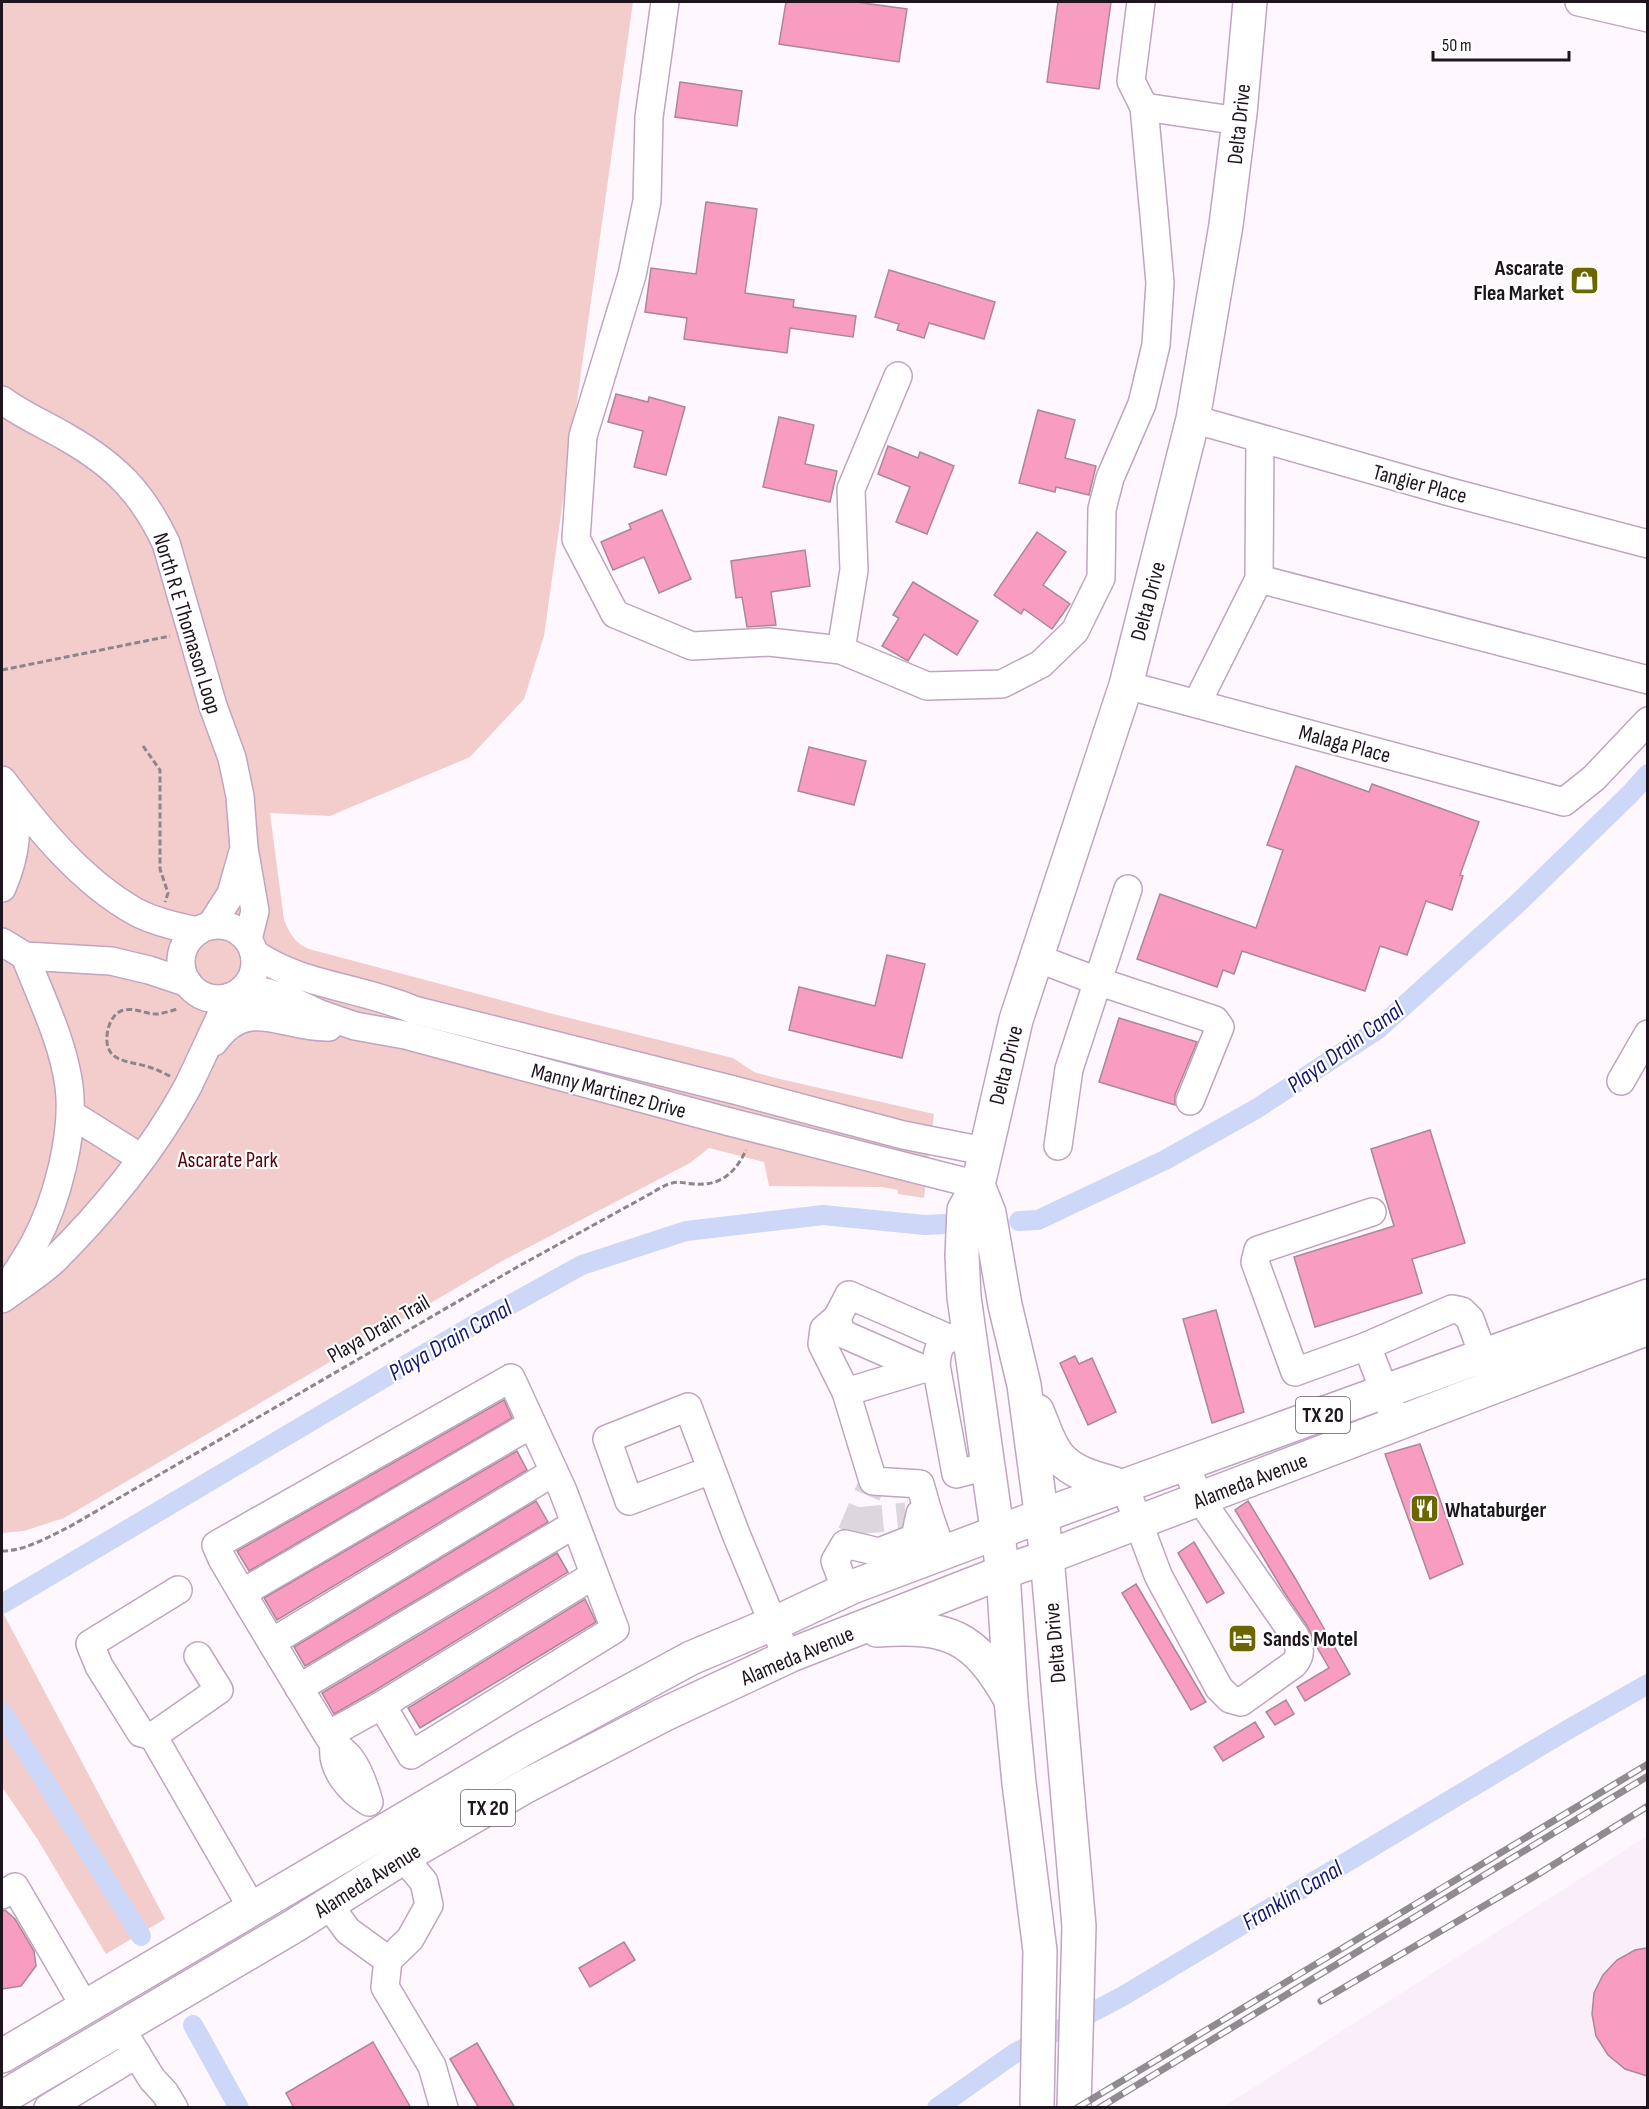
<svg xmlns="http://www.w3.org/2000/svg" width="1649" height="2109" viewBox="0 0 1649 2109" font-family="'Sofia Sans Condensed',sans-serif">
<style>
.built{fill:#fbeefb}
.green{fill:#f3cdcb}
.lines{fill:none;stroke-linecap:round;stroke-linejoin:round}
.canal{stroke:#cdd8f9;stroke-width:20}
.building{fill:#f89cc1;stroke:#ac8795;stroke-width:1.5}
.minor-tunnel{stroke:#ddd6dd;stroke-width:27;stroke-dasharray:27 14;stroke-linecap:butt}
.minor-casing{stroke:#c0a5c0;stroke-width:30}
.major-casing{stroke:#c0a5c0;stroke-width:36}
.path{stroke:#8d858d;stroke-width:3;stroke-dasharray:6 3;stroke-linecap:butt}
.minor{stroke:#fff;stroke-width:27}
.major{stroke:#fff;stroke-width:33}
.rail-casing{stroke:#918a91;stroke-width:7}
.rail{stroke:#fff;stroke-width:4.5;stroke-dasharray:14;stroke-linecap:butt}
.labels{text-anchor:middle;stroke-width:4.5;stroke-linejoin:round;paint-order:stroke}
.shield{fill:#fff;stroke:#625b62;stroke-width:1.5}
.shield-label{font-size:21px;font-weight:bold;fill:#1f151f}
.street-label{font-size:22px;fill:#1f151f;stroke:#fff}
.poi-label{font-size:22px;font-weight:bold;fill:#1f151f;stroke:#fff;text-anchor:start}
.park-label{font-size:22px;fill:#58000c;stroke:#fff}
.water-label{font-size:24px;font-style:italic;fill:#151872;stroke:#fff}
</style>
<rect width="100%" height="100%" fill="#fef8fe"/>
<path class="built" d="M1647 1836V2107H1223Z"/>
<g class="green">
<path d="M2 2H633L544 636 524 699 470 757 330 816 270 813 284 920C290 934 295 943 309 949L557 1015 733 1058 754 1072 780 1079 934 1114 924 1198 898 1194V1190L882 1187 769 1186 764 1162 709 1148 690 1163 504 1260 64 1518 24 1531 2 1533Z"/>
<path d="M2 1611 165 1919 106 1954 38 1840 2 1787Z"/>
</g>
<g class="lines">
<g class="canal">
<path d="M1019 1221 1038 1220 1165 1160 1256 1109 1377 1030 1517 904 1631 793 1648 774"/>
<path d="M2 1604 477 1323 582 1265 686 1231 823 1215 925 1225 945 1224"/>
<path d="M2 1712 141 1936"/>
<path d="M193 2025 239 2108"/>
<path d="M937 2108 1015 2053 1123 1996 1569 1729 1648 1684"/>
</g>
</g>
<g class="building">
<path d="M786 2H856L907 9 899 62 779 44Z"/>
<path d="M1058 2H1111L1099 89 1047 82Z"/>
<path d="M680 82 742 91 737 126 675 117Z"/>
<path d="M706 202 757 209 745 293 794 300 793 307 856 316 853 337 790 328 787 353 684 339 687 318 645 312 651 268 696 274Z"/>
<path d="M889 270 995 302 984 339 929 323 924 338 897 330 899 324 875 317Z"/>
<path d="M616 394 648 402 649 397 685 407 666 475 634 467 643 431 608 422Z"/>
<path d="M1038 410 1075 420 1065 458 1096 466 1089 495 1056 487 1055 492 1019 483Z"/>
<path d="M779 417 814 425 805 464 837 471 830 502 763 487Z"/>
<path d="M888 446 918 458 920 452 954 466 927 534 896 522 910 487 878 474Z"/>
<path d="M662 510 691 579 659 593 644 557 613 570 601 542 631 529 629 524Z"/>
<path d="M1037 532 1066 552 1043 585 1070 604 1052 629 1024 609 1021 614 994 595Z"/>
<path d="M805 550 810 586 771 592 776 625 747 627 742 597 736 598 731 561Z"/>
<path d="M913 582 978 621 957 655 924 634 908 661 882 646 899 618 893 615Z"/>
<path d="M809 747 866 761 854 805 798 791Z"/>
<path d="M1296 766 1369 792 1372 784 1479 822 1460 875 1463 876 1452 910 1426 901 1407 955 1380 946 1365 991 1242 951 1234 974 1223 970 1217 987 1137 959 1160 894 1256 928 1283 850 1267 845Z"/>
<path d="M887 955 925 964 902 1058 789 1030 799 987 875 1006Z"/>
<path d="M1119 1018 1197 1042 1175 1095V1105L1099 1082Z"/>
<path d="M1430 1130 1465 1243 1412 1259 1422 1293 1315 1327 1294 1257 1394 1226 1371 1149Z"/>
<path d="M1216 1310 1244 1412 1212 1423 1183 1319Z"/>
<path d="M1075 1356 1079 1364 1092 1358 1116 1412 1088 1425 1060 1363Z"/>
<path d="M504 1400 512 1418 249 1571 237 1551Z"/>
<path d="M1420 1444 1463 1564 1430 1579 1385 1454Z"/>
<path d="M517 1451 527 1470 277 1620 264 1598Z"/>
<path d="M536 1501 548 1522 305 1666 294 1647Z"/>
<path d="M1248 1501 1295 1578 1350 1674 1305 1701 1297 1687 1329 1668 1314 1642 1308 1627 1284 1592 1235 1510Z"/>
<path d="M1194 1542 1224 1593 1207 1603 1178 1553Z"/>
<path d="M557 1553 568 1572 374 1691 334 1714 322 1693Z"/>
<path d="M1136 1584 1206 1702 1191 1710 1122 1593Z"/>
<path d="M585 1599 596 1622 420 1728 408 1708Z"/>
<path d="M1286 1700 1294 1714 1275 1725 1266 1712Z"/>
<path d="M1255 1722 1264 1737 1223 1761 1214 1747Z"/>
<path d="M5 1910 15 1919 34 1951 36 1966 21 1986 2 1989V1911Z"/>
<path d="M624 1942 635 1960 590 1987 579 1968Z"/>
<path d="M1647 1948V2076L1625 2069 1608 2055 1596 2036 1592 2014 1594 1993 1603 1975 1617 1960 1635 1950Z"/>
<path d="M373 2042 411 2108H294L286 2093Z"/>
<path d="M477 2043 515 2108H479L450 2059Z"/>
</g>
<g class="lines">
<g class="minor-tunnel">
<path d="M856 1521 906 1516"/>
<path d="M851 1533 870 1488"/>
</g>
<defs>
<g id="minor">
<path d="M665 2 649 117 647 201 632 275 583 436 576 539 615 614 692 646 769 642 841 650 927 686 1002 684 1041 664 1075 631 1101 578 1102 509 1110 478 1142 404 1156 345 1160 283 1155 226 1144 107 1131 81 1141 2"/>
<path d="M1579 2 1648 18"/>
<path d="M1144 107 1239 121"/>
<path d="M2 400C22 415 44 424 66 437 115 465 142 492 166 543L213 706 232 758 240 796 244 848 255 911 248 939"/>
<path d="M1193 419 1450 492 1648 544"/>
<path d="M1259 579 1648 680"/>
<path d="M841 650 854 570 851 489 898 376"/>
<path d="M1126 685 1564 802 1594 778 1648 721"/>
<path d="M1197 703 1259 579 1260 439"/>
<path d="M2 780C39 829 82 882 136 912 155 922 177 927 198 931"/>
<path d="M2 888C17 853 19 828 10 791"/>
<path d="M211 925 231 894 242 855"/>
<circle cx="218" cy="962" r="37"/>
<path d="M2 942 25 956 111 961 149 970 188 983"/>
<path d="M254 953C300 986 362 987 414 1010L734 1090 903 1135 984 1151"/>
<path d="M1037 958 1097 981 1215 1020 1220 1027 1190 1101"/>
<path d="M242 990 265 992 288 999 320 1014 355 1026 405 1035 726 1121 978 1185"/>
<path d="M214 1042C248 994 284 1029 329 1027"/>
<path d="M1621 1081 1648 1034"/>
<path d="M71 1114 141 1158"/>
<path d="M1058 1146 1069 1069 1128 889"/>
<path d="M5 1290C15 1275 25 1260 34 1244 57 1202 75 1133 69 1086 63 1041 41 998 25 956"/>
<path d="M2 1299C18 1287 38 1275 53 1261 103 1212 154 1149 187 1088 202 1058 215 1027 230 997"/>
<path d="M837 1318 841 1333 923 1369"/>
<path d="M964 1335C942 1339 938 1343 936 1365L956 1474 988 1466"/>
<path d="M1367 1346 1295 1372 1255 1262 1258 1250 1372 1212"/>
<path d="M846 1392 929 1367"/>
<path d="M1397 1424 1367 1346 1452 1309 1462 1311 1470 1319 1490 1374"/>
<path d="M711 1470 629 1501 607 1439 688 1407 736 1534 787 1657"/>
<path d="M1125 1487 1158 1575"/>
<path d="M942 1553 928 1512 920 1484 873 1481 846 1392 822 1344 824 1329 837 1318 849 1295 948 1338"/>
<path d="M1160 1579 1219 1688 1230 1699 1241 1702 1294 1664C1302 1654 1300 1648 1295 1636L1200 1499 1185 1465"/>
<path d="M846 1590 835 1561 845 1544 879 1552 915 1538 920 1514 928 1512"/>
<path d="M242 1593 532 1424"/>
<path d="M272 1642 554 1472"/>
<path d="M198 1656 219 1690 153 1736 252 1908"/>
<path d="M299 1688 575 1524"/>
<path d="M382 1705 594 1575"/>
<path d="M328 1735 382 1705 411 1755 615 1629 563 1491 511 1378 216 1545 222 1559C257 1619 293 1678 329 1737 334 1745 339 1747 345 1753 356 1762 365 1788 369 1802 350 1791 331 1769 334 1746"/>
<path d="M153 1736 141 1733 99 1666 90 1644 178 1590"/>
<path d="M393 1841 403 1857 424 1882 429 1905 410 1939 388 1960 385 1987 432 2066 444 2108"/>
<path d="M2 1895 15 1887 85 2007"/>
<path d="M328 1904 348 1931 388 1960"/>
<path d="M128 2040 152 2079 165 2093 174 2108"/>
<path d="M48 2108 137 2054"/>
</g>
<g id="major">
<path d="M978 1185 989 1213 1005 1305 1024 1385 1047 1557 1079 1926 1074 2108"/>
<path d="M1037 1411C1044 1427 1049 1446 1060 1458 1076 1476 1104 1480 1125 1487"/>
<path d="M877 1630C949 1625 975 1636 1011 1700"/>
<path d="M2 2056 527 1747 691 1658 786 1618 852 1587 1041 1516 1648 1296"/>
<path d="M2 2098 294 1926 410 1853 526 1786 663 1715 791 1655 1003 1572 1047 1557 1648 1328"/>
<path d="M1037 2108 1040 1951 1019 1783 1011 1700 1003 1572 964 1297 962 1255 964 1210 978 1185 1016 1020 1126 685 1193 419 1226 225 1240 113 1250 2"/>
</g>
</defs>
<use href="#minor" class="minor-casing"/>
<use href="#major" class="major-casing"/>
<g class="path">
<path d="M2 670 170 636"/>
<path d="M143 746 160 770V869L168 893 165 902"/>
<path d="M170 1076C163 1073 156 1069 149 1067 127 1060 101 1063 108 1029 110 1022 114 1014 121 1011 134 1006 146 1015 158 1014 164 1013 171 1011 177 1009"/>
<path d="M2 1551C25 1551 48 1537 69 1527L519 1266 650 1194C657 1190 664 1185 672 1183 680 1181 687 1184 695 1184 721 1186 736 1172 746 1150"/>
</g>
<use href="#minor" class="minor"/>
<use href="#major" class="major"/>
<defs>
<g id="rail">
<path d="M1321 2001 1540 1873 1648 1806"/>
<path d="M1077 2108 1648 1764"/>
<path d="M1099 2108 1648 1776"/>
</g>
</defs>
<use href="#rail" class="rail-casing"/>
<use href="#rail" class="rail"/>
</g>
<defs>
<symbol id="shop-square" viewBox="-11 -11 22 22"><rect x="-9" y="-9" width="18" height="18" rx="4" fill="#6b6600" stroke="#fff"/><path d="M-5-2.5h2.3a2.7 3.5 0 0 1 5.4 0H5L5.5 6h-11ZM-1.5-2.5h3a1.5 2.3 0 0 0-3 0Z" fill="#fff"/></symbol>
<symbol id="restaurant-square" viewBox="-11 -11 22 22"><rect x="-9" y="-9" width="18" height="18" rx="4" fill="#6b6600" stroke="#fff"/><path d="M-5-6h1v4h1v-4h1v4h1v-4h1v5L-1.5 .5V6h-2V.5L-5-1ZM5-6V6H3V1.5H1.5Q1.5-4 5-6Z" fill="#fff"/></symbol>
<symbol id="hotel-square" viewBox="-11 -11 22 22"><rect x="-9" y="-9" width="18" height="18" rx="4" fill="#6b6600" stroke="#fff"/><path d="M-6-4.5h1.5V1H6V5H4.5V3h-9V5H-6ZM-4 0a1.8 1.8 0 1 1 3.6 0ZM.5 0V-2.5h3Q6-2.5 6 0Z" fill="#fff"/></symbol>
</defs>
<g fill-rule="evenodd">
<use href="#shop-square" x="1568" y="264" width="33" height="33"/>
<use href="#restaurant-square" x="1408" y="1492" width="33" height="33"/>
<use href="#hotel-square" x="1226" y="1622" width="33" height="33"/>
</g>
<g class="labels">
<g class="shield">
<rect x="1296" y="1397" width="54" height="36" rx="4.5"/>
<rect x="461" y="1790" width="54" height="36" rx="4.5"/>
</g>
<g class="shield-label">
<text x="1323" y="1422">TX 20</text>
<text x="488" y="1815">TX 20</text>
</g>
<g class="street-label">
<text transform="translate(1238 124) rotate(-84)" y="8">Delta Drive</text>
<text transform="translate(1420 483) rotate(15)" y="8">Tangier Place</text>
<text transform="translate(1147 601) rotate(-75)" y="8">Delta Drive</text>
<text transform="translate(188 623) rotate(73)" y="8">North R E Thomason Loop</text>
<text transform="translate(1345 743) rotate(15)" y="8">Malaga Place</text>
<text transform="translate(1005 1065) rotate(-76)" y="8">Delta Drive</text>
<text transform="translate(609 1090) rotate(15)" y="8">Manny Martinez Drive</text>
<text transform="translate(378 1328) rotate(-30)" y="8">Playa Drain Trail</text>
<text transform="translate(1250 1480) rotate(-21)" y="8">Alameda Avenue</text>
<text transform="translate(1054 1643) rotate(-95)" y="8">Delta Drive</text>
<text transform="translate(797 1655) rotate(-23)" y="8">Alameda Avenue</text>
<text transform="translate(367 1880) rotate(-32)" y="8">Alameda Avenue</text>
</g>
<g class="poi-label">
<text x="1564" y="275" text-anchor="end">Ascarate<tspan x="1564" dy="25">Flea Market</tspan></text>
<text x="1445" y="1517">Whataburger</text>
<text x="1263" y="1646">Sands Motel</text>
</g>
<g class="park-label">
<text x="228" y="1167">Ascarate Park</text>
</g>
<g class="water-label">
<text transform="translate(1345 1047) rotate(-36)" y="8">Playa Drain Canal</text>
<text transform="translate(450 1340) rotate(-30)" y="8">Playa Drain Canal</text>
<text transform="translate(1292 1895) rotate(-31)" y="8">Franklin Canal</text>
</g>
</g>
<rect width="1649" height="2109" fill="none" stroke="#1f151f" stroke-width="6"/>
<path d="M1433 51v9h136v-9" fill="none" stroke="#1f151f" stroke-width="3"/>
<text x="1442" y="51" font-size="18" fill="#1f151f" stroke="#ffffff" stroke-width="4.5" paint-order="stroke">50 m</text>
</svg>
